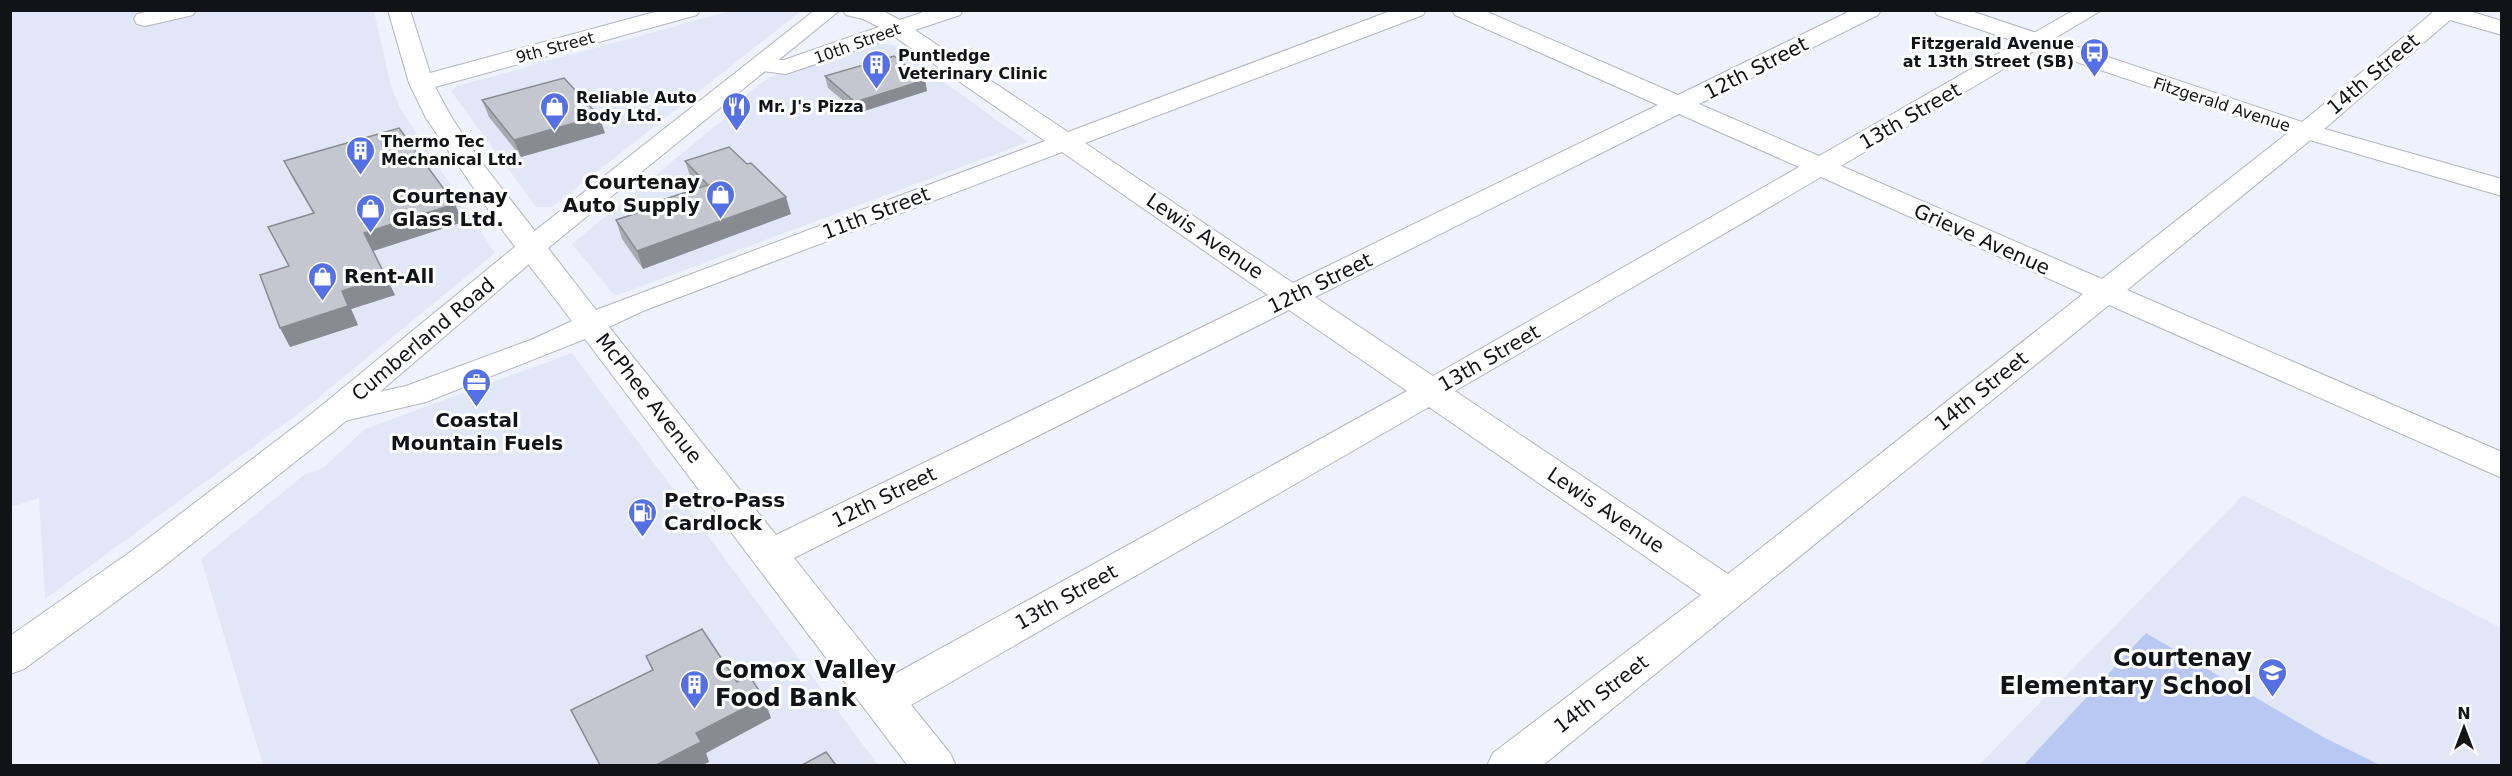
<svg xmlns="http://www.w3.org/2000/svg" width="2512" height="776" viewBox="0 0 2512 776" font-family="'DejaVu Sans',sans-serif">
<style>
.built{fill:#e1e7f7}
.green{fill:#b9c7f3}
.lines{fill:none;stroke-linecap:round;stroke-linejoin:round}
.street-casing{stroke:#b2b5be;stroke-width:2}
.secondary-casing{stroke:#b2b5be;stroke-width:2}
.street{fill:#fff;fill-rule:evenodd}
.secondary{fill:#fff;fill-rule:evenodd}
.wall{fill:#a9abb3}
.shaded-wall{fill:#898b92}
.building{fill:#c4c7d0;stroke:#898b92;stroke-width:1.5}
.labels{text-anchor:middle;stroke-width:6;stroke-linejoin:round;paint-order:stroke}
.far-street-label{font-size:16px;fill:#121316;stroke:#fff}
.far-poi-label{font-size:16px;font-weight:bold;fill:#121316;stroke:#fff;text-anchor:start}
.street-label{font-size:20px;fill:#121316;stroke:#fff}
.poi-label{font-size:20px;font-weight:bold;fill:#121316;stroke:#fff;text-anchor:start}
.near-poi-label{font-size:24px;font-weight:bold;fill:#121316;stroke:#fff;text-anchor:end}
</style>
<rect width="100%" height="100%" fill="#eff2fc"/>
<g class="built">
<path d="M10 11H374L391 86 400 108 495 253 302 411 45 599 39 498 11 507Z"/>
<path d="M730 11H801L552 207H536L451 91 457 86Z"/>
<path d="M877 43 900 46 903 53 1028 142 618 295H614L572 244 737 108 741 99 768 78 781 72 799 70 856 53 865 46Z"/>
<path d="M572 353 878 765H263L201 559 304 475 323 468 365 429Z"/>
<path d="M2243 495 2501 628V765L1978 766Z"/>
</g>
<path class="green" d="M2146 633 2323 737 2380 765H2024Z"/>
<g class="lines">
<defs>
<g id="street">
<path d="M153 10H196L193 15 145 26 137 24 134 19 137 14Z"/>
<path d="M388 10H410L430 73 662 10H700L697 15 435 87 452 118 479 159 596 310 1045 141 895 37 786 74 753 70 749 65 753 60H784L879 27 863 19 846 15 843 10H881L900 20 929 10H963L960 15 915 30 1068 132 1393 10H1426L1423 15 1085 143 1293 283 1658 105 1455 15 1452 10H1483L1678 95 1852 10H1881L1878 15 1699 104 1819 156 2074 10H2102L1841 166 2102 279 2312 114 2432 13 2430 10H2466L2502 21V35L2450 20 2330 124 2127 290 2502 452V478L2109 305 1542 766H1487L1493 753 1701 595 1429 407 911 705 950 753 956 766H908L585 339 426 402 336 423 324 420 319 412 324 404 406 386 533 339 572 321 503 231 426 118 409 83ZM1679 114 1799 167 1433 376 1315 297ZM1062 152 1268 295 776 535 609 327 643 311ZM1821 177 2083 294 1728 574 1455 391ZM1289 310 1407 391 889 677 794 558Z"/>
</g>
<g id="secondary">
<path d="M815 10H840L542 253 334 431 159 570 24 669 10 674V636L133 550 310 415 522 241Z"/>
<path d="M1934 10H1968L2314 126 2502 179V196L2296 136 1937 15Z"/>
</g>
</defs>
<use href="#street" class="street-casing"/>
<use href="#secondary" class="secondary-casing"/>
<use href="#street" class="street"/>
<use href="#secondary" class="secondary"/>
</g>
<g class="wall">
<path d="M825 76 925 80 927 91 858 113 828 88Z"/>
<path d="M482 100 605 133 521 157 489 117Z"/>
<path d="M284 161 463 222 373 251 395 295 351 309 358 325 290 347 289 266 313 213 293 179Z"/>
<path d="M685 161 791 214 643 269 622 239 616 220 646 210 644 206 699 188 691 179Z"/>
<path d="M646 656 737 682 771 718 706 753 709 762 702 765H600L571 710 652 670Z"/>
</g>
<g class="shaded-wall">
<path d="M925 80 927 91 858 113 855 102Z"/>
<path d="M599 116 605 133 521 157 514 140Z"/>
<path d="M786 197 791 214 643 269 637 251Z"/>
<path d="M455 204 463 222 373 251 364 233Z"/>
<path d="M386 277 395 295 351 309 358 325 290 347 280 328 342 291Z"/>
<path d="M764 698 771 718 706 753 709 762 702 765H656L696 733Z"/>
</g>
<g class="building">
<path d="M894 56 925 80 855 102 825 76Z"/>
<path d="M564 78 599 116 514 140 482 100Z"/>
<path d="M399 128 455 204 364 233 386 277 342 291 348 306 280 328 260 275 289 266 268 227 314 213 284 161Z"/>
<path d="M729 147 747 164 751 163 786 197 637 251 616 220 649 209 644 206 708 185 685 161Z"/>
<path d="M702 629 737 682 749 675 764 698 696 733 701 742 656 765H600L571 710 653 670 646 656Z"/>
<path d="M826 752 836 765H802Z"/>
</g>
<defs>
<symbol id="bus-pin" viewBox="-11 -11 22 30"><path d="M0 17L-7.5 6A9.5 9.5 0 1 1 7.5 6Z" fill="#556fe4" stroke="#fff"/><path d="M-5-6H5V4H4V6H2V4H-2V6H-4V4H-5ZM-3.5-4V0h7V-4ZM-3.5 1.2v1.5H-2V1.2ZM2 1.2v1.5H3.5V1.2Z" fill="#fff"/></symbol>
<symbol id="building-pin" viewBox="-11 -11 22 30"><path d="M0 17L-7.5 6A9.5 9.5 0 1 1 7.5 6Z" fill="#556fe4" stroke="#fff"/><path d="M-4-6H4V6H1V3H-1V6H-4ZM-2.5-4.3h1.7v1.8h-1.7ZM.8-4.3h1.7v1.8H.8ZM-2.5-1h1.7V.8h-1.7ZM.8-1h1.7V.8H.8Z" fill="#fff"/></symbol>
<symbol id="shop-pin" viewBox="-11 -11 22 30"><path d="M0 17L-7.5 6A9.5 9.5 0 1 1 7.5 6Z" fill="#556fe4" stroke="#fff"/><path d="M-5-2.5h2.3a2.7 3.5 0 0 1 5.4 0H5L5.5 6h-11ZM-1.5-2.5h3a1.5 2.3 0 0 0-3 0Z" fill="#fff"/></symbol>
<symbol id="restaurant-pin" viewBox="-11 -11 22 30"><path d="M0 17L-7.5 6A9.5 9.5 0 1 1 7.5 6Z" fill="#556fe4" stroke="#fff"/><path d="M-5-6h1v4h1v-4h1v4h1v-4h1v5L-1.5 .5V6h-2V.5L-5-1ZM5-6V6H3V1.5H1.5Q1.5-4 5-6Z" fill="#fff"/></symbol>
<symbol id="office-pin" viewBox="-11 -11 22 30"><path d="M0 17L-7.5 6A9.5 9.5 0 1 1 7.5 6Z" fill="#556fe4" stroke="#fff"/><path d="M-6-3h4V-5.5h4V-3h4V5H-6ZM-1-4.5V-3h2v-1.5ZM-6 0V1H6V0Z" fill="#fff"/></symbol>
<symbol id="fuel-pin" viewBox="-11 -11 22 30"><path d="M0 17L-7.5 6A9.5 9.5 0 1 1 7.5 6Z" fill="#556fe4" stroke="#fff"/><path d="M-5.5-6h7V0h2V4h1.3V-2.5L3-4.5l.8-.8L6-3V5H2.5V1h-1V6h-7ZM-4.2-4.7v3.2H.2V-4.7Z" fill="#fff"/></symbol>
<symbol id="school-pin" viewBox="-11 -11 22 30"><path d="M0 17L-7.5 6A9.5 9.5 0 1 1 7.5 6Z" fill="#556fe4" stroke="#fff"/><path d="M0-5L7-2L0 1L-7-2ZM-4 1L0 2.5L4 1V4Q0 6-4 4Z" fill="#fff"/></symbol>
</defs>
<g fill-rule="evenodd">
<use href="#bus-pin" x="2078" y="36" width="33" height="45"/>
<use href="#building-pin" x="860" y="48" width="33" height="45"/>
<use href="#shop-pin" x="538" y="90" width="33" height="45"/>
<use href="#restaurant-pin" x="720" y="90" width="33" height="45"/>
<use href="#building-pin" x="344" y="134" width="33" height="45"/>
<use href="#shop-pin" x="704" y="178" width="33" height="45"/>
<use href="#shop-pin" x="354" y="192" width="33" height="45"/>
<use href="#shop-pin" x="306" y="260" width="33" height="45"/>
<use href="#office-pin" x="460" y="366" width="33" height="45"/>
<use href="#fuel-pin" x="626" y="496" width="33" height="45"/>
<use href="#school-pin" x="2256" y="656" width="33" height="45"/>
<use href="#building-pin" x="678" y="668" width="33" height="45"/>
</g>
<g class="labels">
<g class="far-street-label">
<text transform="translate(857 43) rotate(-20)" y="6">10th Street</text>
<text transform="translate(555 47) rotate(-15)" y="6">9th Street</text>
<text transform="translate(2222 104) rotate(18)" y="6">Fitzgerald Avenue</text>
</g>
<g class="far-poi-label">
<text x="2074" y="49" text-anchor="end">Fitzgerald Avenue<tspan x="2074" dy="18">at 13th Street (SB)</tspan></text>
<text x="898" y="61">Puntledge<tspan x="898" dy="18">Veterinary Clinic</tspan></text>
<text x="576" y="103">Reliable Auto<tspan x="576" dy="18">Body Ltd.</tspan></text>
<text x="758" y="112">Mr. J's Pizza</text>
<text x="381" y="147">Thermo Tec<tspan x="381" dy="18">Mechanical Ltd.</tspan></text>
</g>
<g class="street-label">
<text transform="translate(1756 68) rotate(-27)" y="7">12th Street</text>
<text transform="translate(2373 74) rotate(-40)" y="7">14th Street</text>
<text transform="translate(1910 116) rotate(-30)" y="7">13th Street</text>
<text transform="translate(876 213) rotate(-21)" y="7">11th Street</text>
<text transform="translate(1205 236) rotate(34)" y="7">Lewis Avenue</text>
<text transform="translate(1982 239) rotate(24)" y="7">Grieve Avenue</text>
<text transform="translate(1320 283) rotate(-26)" y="7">12th Street</text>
<text transform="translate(423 339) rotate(-40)" y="7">Cumberland Road</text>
<text transform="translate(1489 358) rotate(-30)" y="7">13th Street</text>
<text transform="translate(1981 391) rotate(-39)" y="7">14th Street</text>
<text transform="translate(649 398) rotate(52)" y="7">McPhee Avenue</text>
<text transform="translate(884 497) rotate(-26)" y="7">12th Street</text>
<text transform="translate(1606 510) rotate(34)" y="7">Lewis Avenue</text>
<text transform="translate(1066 597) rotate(-29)" y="7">13th Street</text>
<text transform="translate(1601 694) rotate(-38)" y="7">14th Street</text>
</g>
<g class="poi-label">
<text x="700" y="189" text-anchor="end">Courtenay<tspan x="700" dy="23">Auto Supply</tspan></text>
<text x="392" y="203">Courtenay<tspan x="392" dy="23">Glass Ltd.</tspan></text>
<text x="344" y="283">Rent-All</text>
<text x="477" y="427" text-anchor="middle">Coastal<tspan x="477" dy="23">Mountain Fuels</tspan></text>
<text x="664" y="507">Petro-Pass<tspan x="664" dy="23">Cardlock</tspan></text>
</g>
<g class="near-poi-label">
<text x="2252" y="666">Courtenay<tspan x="2252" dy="28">Elementary School</tspan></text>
<text x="715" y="678" text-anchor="start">Comox Valley<tspan x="715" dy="28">Food Bank</tspan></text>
</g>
</g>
<rect width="2512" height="776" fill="none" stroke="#121316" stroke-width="24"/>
<g transform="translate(2464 728)" stroke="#ffffff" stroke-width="4.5" paint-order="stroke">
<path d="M0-4.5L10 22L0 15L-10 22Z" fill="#121316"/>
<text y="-9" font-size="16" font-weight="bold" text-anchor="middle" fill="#121316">N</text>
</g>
</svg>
